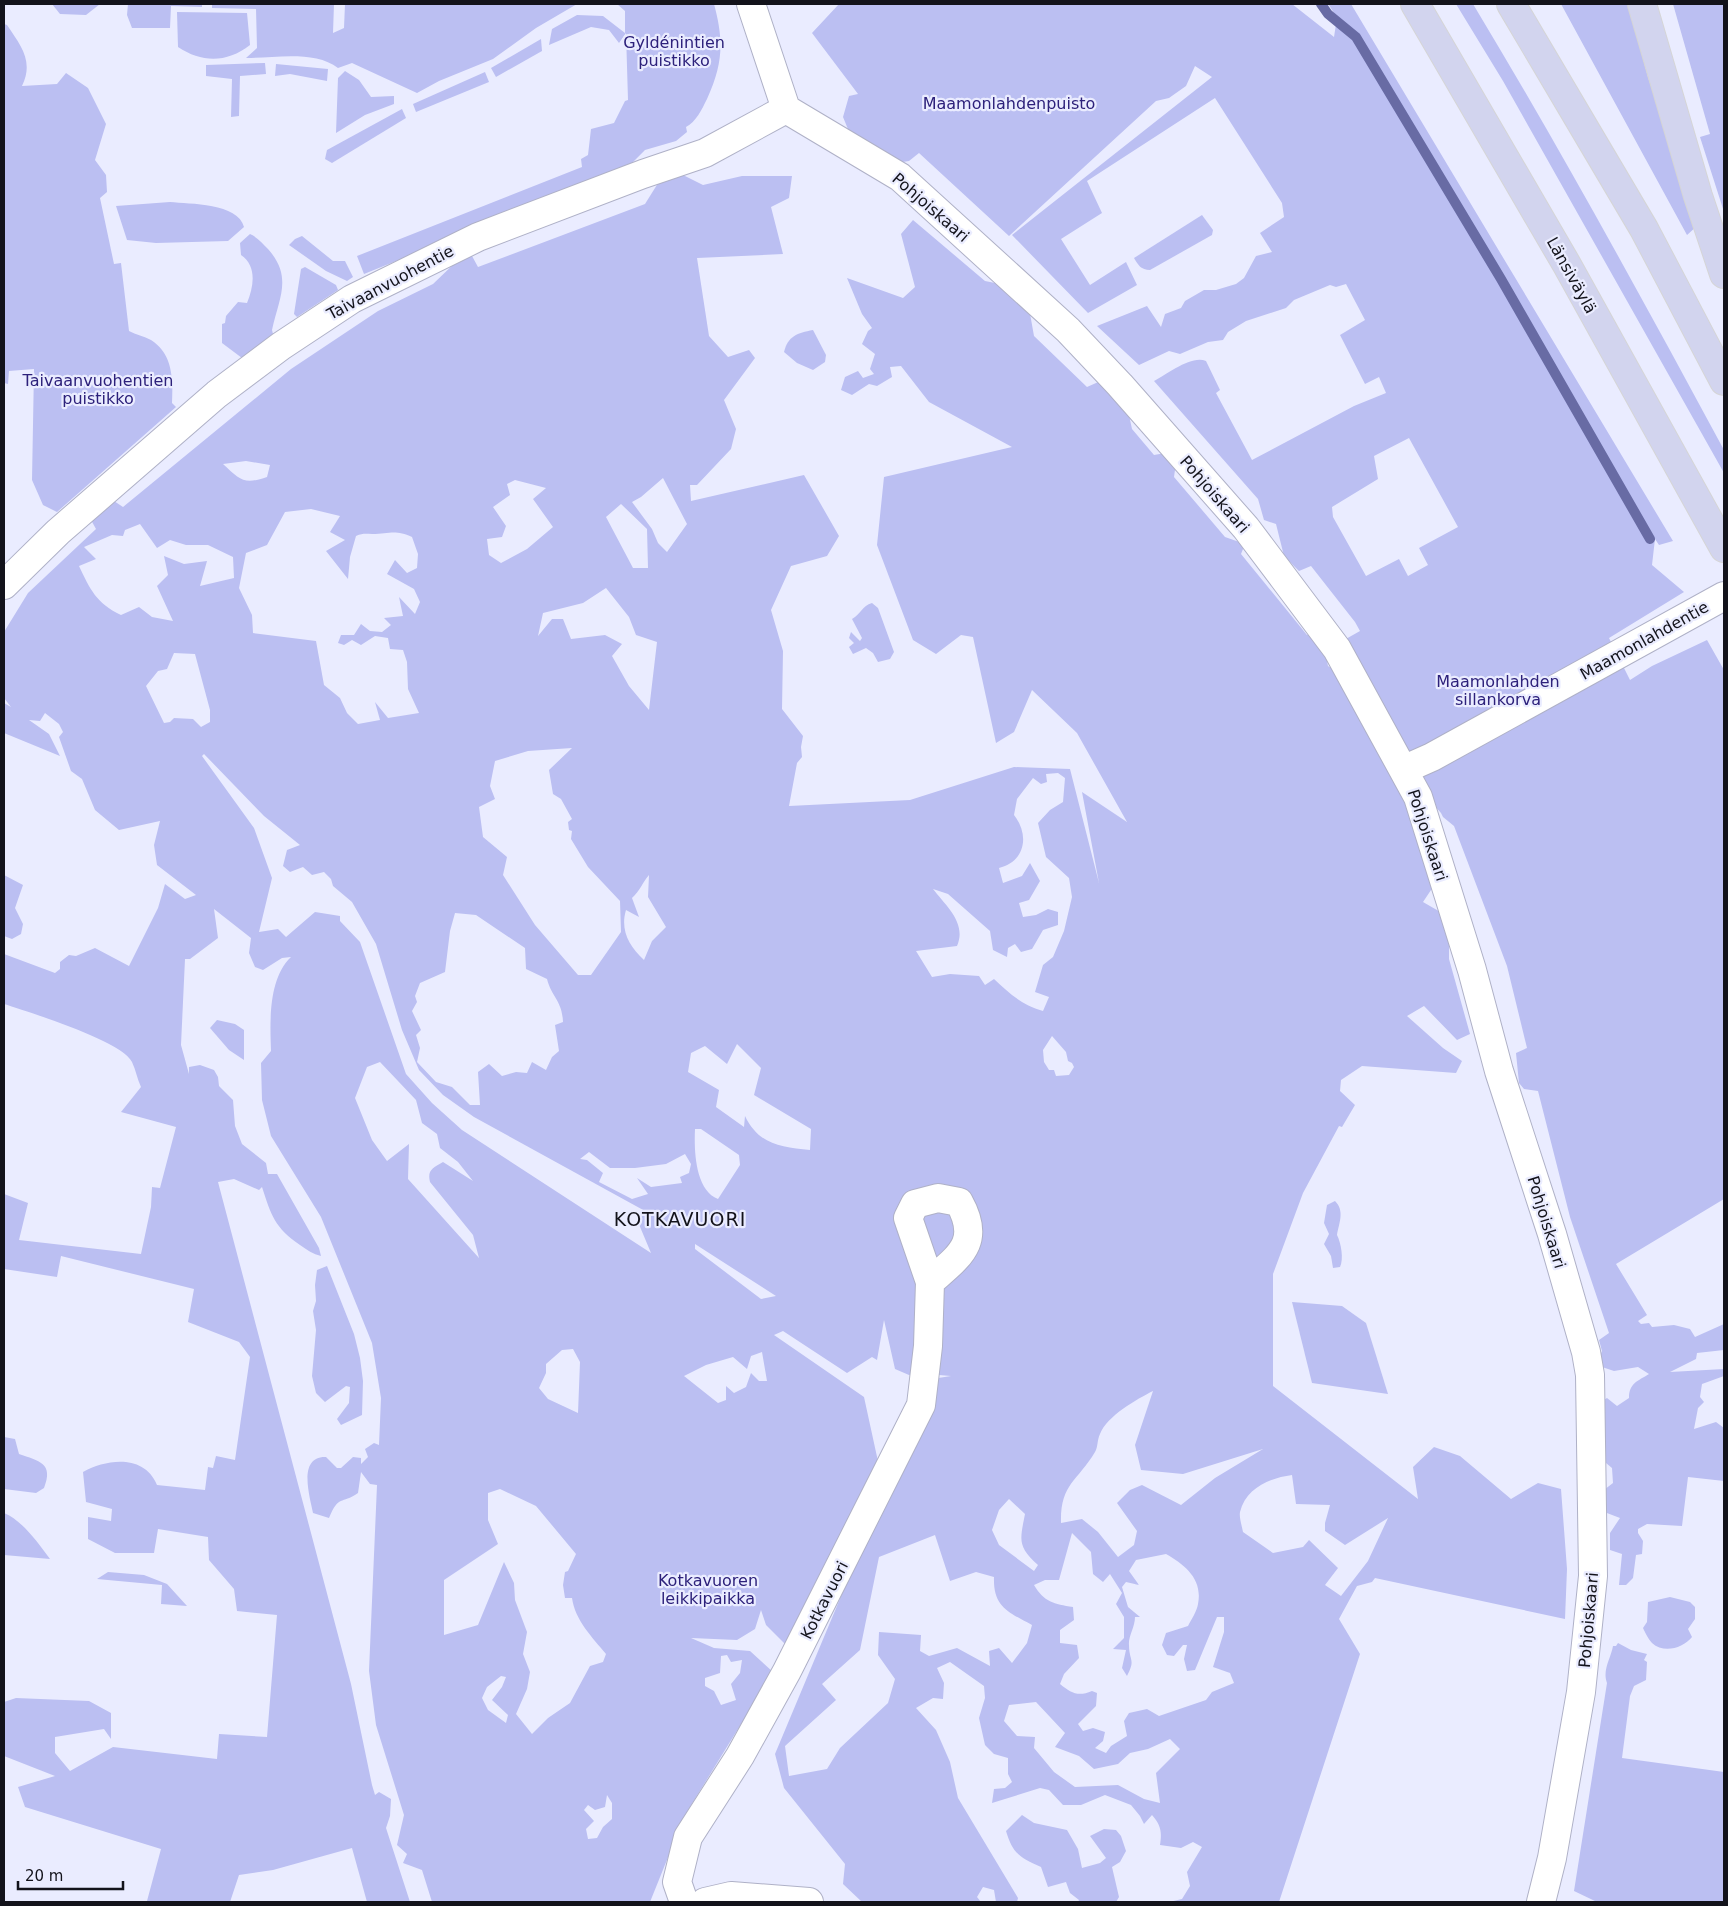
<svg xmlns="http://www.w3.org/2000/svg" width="1728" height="1906" viewBox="0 0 1728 1906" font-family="'DejaVu Sans',sans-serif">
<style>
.green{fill:#bbbff2;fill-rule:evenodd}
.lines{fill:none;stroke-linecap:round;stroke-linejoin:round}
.stream{stroke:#686ba4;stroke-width:10}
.street-casing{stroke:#afb1c7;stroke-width:30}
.highway-casing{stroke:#d5d5d6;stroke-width:30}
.street{stroke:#fff;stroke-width:28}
.highway{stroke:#d2d4ee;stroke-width:28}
.labels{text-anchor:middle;stroke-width:4.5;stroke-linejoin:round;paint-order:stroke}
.park-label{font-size:16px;fill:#2d217b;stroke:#eaecff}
.street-label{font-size:16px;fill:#13131b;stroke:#eaecff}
.quarter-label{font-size:19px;letter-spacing:1px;fill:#13131b;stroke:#eaecff}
</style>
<rect width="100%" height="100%" fill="#eaecff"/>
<g class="green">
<path d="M52 4H100L86 15 60 14Z"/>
<path d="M128 4H202V7L171 6 170 28H132L127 15Z"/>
<path d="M212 4H334L333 33 344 28 345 4H577L536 28 493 59 439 81 417 93 352 63 338 68C315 50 274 58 246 58L257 48 256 9 212 8Z"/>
<path d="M617 4H714C724 41 723 64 707 99 702 109 696 122 686 127L687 132 676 141 645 150 632 163 492 219 453 238 364 274 357 256 582 167 581 159 588 155 591 129 614 123 625 101 628 100 626 33 619 43 609 30 591 27 549 45 552 29 577 15 603 16 625 33V11Z"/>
<path d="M839 4H1292L1334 37 1337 18 1329 5 1320 7 1318 4H1351L1673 541 1659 545 1655 539 1652 565 1684 592 1609 638 1630 680 1652 666 1707 640 1724 670V1199L1616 1264 1647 1315 1638 1321 1641 1324 1649 1323 1652 1327 1674 1325 1690 1329 1695 1337 1724 1324V1350L1697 1353 1696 1359 1670 1372 1724 1369V1376L1702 1384 1700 1397 1704 1402 1698 1408 1694 1429 1716 1422 1724 1428V1481L1688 1477 1682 1526 1647 1524 1638 1529V1533L1643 1541 1642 1554 1636 1555 1633 1578 1626 1585H1619L1622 1554 1610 1550V1533L1620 1518 1599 1510 1600 1493 1613 1483 1612 1468 1600 1458 1602 1401 1607 1398 1617 1406 1629 1398C1629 1383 1638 1381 1649 1374L1638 1367 1614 1371 1602 1367 1599 1358 1602 1351 1599 1340 1609 1333 1570 1217 1538 1091 1524 1089 1519 1083 1516 1053 1527 1048 1507 966 1454 826 1443 817 1441 813 1404 771 1337 644 1360 631 1355 622 1311 566 1299 571 1284 556 1276 524 1264 520 1258 499 1154 381C1168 374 1191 355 1206 361L1220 390 1216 393 1252 460 1354 406 1386 393 1379 377 1365 384 1340 335 1365 320 1346 284 1336 287 1330 285 1294 300 1286 308 1246 321 1228 332 1223 340 1208 342 1180 354 1169 351 1139 365 1097 326 1147 306 1161 327 1165 314 1181 308 1185 301 1204 290H1216L1236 284 1244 278 1256 256 1272 252 1260 233 1284 217 1282 203 1215 98 1087 181 1102 213 1061 239 1090 285 1126 262 1137 285 1088 313 1012 235 1212 77 1195 66 1186 86 1169 98 1156 101 1009 236 919 153 909 161 864 168 843 117 849 96 858 94 812 33ZM1409 438 1458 527 1419 548 1428 565 1408 576 1399 559 1366 576 1333 517 1332 507 1378 479 1374 456Z"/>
<path d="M1456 4H1473C1561 150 1643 300 1724 450V473L1503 81Z"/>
<path d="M1561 4H1628L1648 77 1697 226 1687 235Z"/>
<path d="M1673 4H1724V212L1700 137 1710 134Z"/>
<path d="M177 12 247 13 250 45C227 63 202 63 178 47Z"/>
<path d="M4 24 7 25C21 46 34 61 22 86L57 84 66 73 88 88 106 124 95 160 106 175 107 192 100 198 114 264 121 263 129 331C136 335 144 336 151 340 173 354 173 379 172 403L176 407 57 512 43 505 32 480 34 369 9 371 8 384 4 383Z"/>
<path d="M541 39 542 51 496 77 491 68Z"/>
<path d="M265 63 266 74 240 76 239 116 231 117 232 79 206 76V65Z"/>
<path d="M276 64 328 69 327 81 290 74 275 76Z"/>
<path d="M345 71 359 80 371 97 394 96V104L365 115 336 133 338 78Z"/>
<path d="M485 72 489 82 416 112 413 104Z"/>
<path d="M402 109 406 118 332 163 325 159 327 150Z"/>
<path d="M681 174 703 185 742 176H792L789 198 771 207 783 254 697 258 709 336 728 357 749 350 755 358 724 400 736 429 731 449 697 485H690L691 501 804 475 839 536 827 556 791 566 771 610 783 651 782 709 803 736 801 747 802 757 797 763 789 806 910 800 1014 767 1070 769 1099 883 1082 792 1127 822 1077 733 1032 690 1014 732 996 743 973 637 961 635 936 654 913 640 877 545 884 477 1012 447 929 402 901 366 890 367 892 377 877 386 869 384 852 395 841 390 845 377 858 371 863 378 874 374 870 369 875 354 862 344 868 331 872 328 862 314 847 278 903 298 915 287 901 234 913 220 985 281 1005 285 1029 308 1034 336 1087 387 1105 379 1127 406 1132 429 1154 455 1171 452 1176 463 1174 477 1225 537 1245 544 1241 554 1307 635 1317 631 1323 641 1328 666 1339 673 1408 786 1433 887 1423 902 1449 917V959L1470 1034 1457 1040 1424 1006 1407 1016 1443 1048 1462 1061 1456 1073 1362 1066 1341 1080 1340 1091 1355 1105 1342 1127 1339 1126 1303 1193 1273 1274V1386L1418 1499 1413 1467 1434 1447 1460 1456 1511 1499 1538 1483 1561 1489 1567 1569 1565 1619 1375 1578 1372 1582 1357 1586 1339 1619 1360 1654 1279 1902H1169L1182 1899 1190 1886 1187 1872 1202 1847 1193 1842 1181 1848 1160 1845C1162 1832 1161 1825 1152 1815L1144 1824 1140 1816 1131 1805 1105 1795 1081 1805H1063L1049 1790 1040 1788 992 1803 994 1789 1005 1788 1012 1782 1008 1774V1758L994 1754 985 1745 979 1718 985 1698 984 1686 950 1662 937 1668 944 1683 943 1699 933 1698 916 1708 936 1730 950 1762 958 1798 1018 1898 1017 1902H996L994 1890 983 1887 977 1897 981 1902H862L843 1884 845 1864 784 1788 775 1754 932 1379 951 1376 915 1373 909 1375 895 1369 884 1320 877 1360 872 1357 847 1373 783 1331 774 1335 864 1397 879 1466 787 1646 766 1625 761 1610 755 1629 737 1640 691 1638 714 1648 750 1651 773 1672 685 1815 650 1902H432L422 1870 403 1863 407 1854 397 1845 404 1815 376 1725 369 1671 377 1485 370 1484 361 1472 358 1493C341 1505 339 1494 329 1518L313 1513C310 1497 297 1456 326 1457L337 1468H341L353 1457 361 1458V1464L368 1457 365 1449 374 1443 379 1445 381 1398 372 1343 321 1217 271 1136 262 1100 261 1063 271 1051C270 1022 268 979 291 957L282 958 263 970 255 967 249 953 251 938 214 909 218 938 190 959H185L181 1045 189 1074V1067L200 1065 214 1070 218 1077 219 1086 233 1100 235 1126 242 1144 266 1163 268 1174H277L319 1248 321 1256C313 1254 307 1250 300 1245 275 1228 271 1215 262 1187L259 1190 234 1179 218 1182 351 1684 372 1785 375 1795 379 1792 391 1799 390 1816 386 1828 410 1902H367L352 1848 273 1870 239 1875 230 1902H151L147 1901 161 1849 25 1807 18 1787 55 1776 4 1756V1702L16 1698 89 1701 111 1713V1739L104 1729 55 1737V1753L70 1771 113 1747 217 1759 219 1734 267 1737 277 1615 237 1611 234 1589 209 1560 208 1537 158 1529 154 1553H115L88 1539V1517L111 1521 112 1509 86 1502 83 1472C107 1459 144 1454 157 1485L205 1490 208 1467 213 1468 216 1456 235 1460 250 1357 239 1342 188 1322 194 1289 61 1256 57 1277 4 1269V1194L28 1203 19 1240 141 1254 151 1207 152 1187 160 1188 176 1127 121 1112 141 1087C137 1079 136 1070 132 1062 122 1041 29 1012 4 1004V954L55 973 60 969V962L69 955 76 956 95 948 129 966 158 908 165 884 185 899 196 895 157 865 154 845 160 821 119 830 95 810 82 779 71 771 59 737 63 732 59 724 45 713 40 721 29 720 49 734 60 756 4 733V703L11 707 4 698V632L28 593 96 529 91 520 111 499 123 507 291 369 378 311 433 284 458 260 472 256 478 267 645 204 660 180ZM246 461 270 465 267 477C244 485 240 480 223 464ZM663 478 687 524 667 552 658 543 652 529 632 502 641 497ZM515 480 546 488 533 499 553 527 527 549 501 563 489 555 487 539 502 537 506 526 493 507 510 495 507 484ZM621 504 647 529 648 568H633L606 517ZM311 509 340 516 330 532 345 540 326 551 348 579 350 557 356 536C363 533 366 534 372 534 389 534 395 529 412 537L418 554 417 568 407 573 395 560 387 574 414 589 420 602 415 614 399 597 403 616 384 618 391 625 382 632 370 631 361 624 354 635H341L338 643 344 645 352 640 361 645 375 636 388 638 390 649 403 650 407 662 408 689 419 713 388 718 375 702 380 720 358 724 347 713 340 698 324 685 316 641 253 633 252 615 239 588 246 553 267 545 285 512ZM140 524 157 548 170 540 186 545H208L233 557 234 578 200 586 207 561 184 564 164 556 168 575 157 586 173 621 152 617 139 607 121 615C96 603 90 589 79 566L96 559 84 547 112 535 123 536 125 530ZM606 588 629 617 636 635 657 642 649 710 629 686 612 656 622 644 605 635 571 639 563 619H552L538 636 543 613 583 603ZM174 653 195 654 210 710V722L201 727 193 719 174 718 170 722 164 723 146 686 158 671 167 669ZM572 748 549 770 553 794 561 799 572 819 568 822 569 830 572 831 571 839 588 867 620 901 621 932 591 975H578L535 925 503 875 507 857 483 837 479 807 495 799 490 786 495 761 528 751ZM204 754 264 816 300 845 287 850 283 866 290 872 303 867 312 875 324 872 331 879 333 886 352 902 376 944 402 1030 419 1070 443 1095 474 1117 645 1211 638 1222 651 1253 462 1130 432 1103 406 1074 360 942 340 921V916L315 912 286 937 278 929 259 932 272 878 254 828 202 756ZM1058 773 1065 778 1063 802 1050 810 1038 823 1046 857 1069 878 1072 897 1064 931 1053 957 1043 965 1035 992 1049 997 1043 1011C1022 1005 1010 994 994 979L985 985 979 976 950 974 932 977 916 951 957 946C967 923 946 906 933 889L948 894 990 931 993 950 1007 957 1008 948 1015 944 1021 952 1032 949 1043 930 1058 925V912L1048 909 1036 915 1023 917 1019 903 1029 900 1040 881 1030 863 1022 876 1003 883 999 868C1025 862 1030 835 1014 815L1017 799 1033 778 1041 784 1047 782 1046 774ZM649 875 648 897 666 927 652 941 644 960C629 946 620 930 626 910L639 917 632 898C640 891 642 883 649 875ZM455 913 476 915 525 948 526 969 547 979C552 998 562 1000 563 1022L555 1025 559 1051 552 1057 546 1070 532 1062 527 1073 516 1072 502 1076 489 1064 478 1072 480 1105H470L452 1087 436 1082 417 1062 420 1048 416 1035 421 1030 412 1011 417 1002 415 996 420 983 445 972 450 931ZM1052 1036 1066 1052 1068 1061 1072 1063 1074 1067 1069 1075 1056 1076 1054 1070H1049L1044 1062 1043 1050ZM737 1044 761 1068 754 1095 811 1129 810 1150C781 1147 759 1145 745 1116L744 1127 716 1107 719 1090 688 1072 691 1053 705 1046 727 1064ZM380 1062 416 1100 422 1123 437 1134 440 1148 458 1162 473 1181 443 1162C433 1168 427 1170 430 1182L473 1235 479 1258 408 1179 409 1144 387 1161 372 1140 355 1098 367 1067ZM695 1129H701L739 1155 740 1165 718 1199C695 1190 694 1150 695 1129ZM589 1152 610 1168H635L666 1164 685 1154 691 1164 689 1173 680 1177 682 1183 651 1187 637 1178 648 1194 632 1199 599 1182 603 1173 587 1160 580 1159ZM695 1244 776 1296 761 1299 695 1249ZM573 1349 580 1362 578 1413 548 1399 539 1388 546 1373V1364L562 1350ZM762 1352 767 1381H759L751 1373 746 1387 734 1393 726 1386V1400L718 1403 684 1376 706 1365 733 1357 747 1369 751 1356ZM1153 1391 1135 1445 1141 1470 1183 1474 1263 1449 1215 1478 1181 1505 1142 1485 1130 1490 1117 1503 1137 1531 1134 1545 1118 1557 1098 1532 1082 1519 1061 1523C1060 1484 1077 1482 1095 1452 1098 1447 1097 1440 1100 1434 1107 1416 1137 1399 1153 1391ZM1292 1475 1296 1504 1330 1505 1325 1523V1531L1345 1545 1388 1518 1368 1561 1341 1596 1325 1585 1338 1568 1309 1540 1303 1547 1273 1553 1243 1532C1242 1526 1239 1518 1240 1512 1246 1488 1270 1478 1292 1475ZM500 1489 536 1506 576 1554 568 1571 565 1572 563 1585 565 1598H572C575 1620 592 1637 606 1654L603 1662 590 1666 570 1703 548 1718 532 1734 516 1714 527 1689 530 1672 523 1654 527 1632 515 1600 514 1583 504 1562 478 1625 444 1635V1580L498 1544 488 1520V1493ZM1009 1499 1025 1514C1020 1540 1017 1546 1038 1565L1034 1571 999 1545 992 1530 999 1510ZM1072 1533 1091 1552 1093 1574 1103 1582 1110 1574 1122 1593 1116 1604 1124 1617V1638L1113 1649 1126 1650 1122 1668 1127 1676C1136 1659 1129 1661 1129 1645 1128 1637 1135 1627 1135 1617H1140L1128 1607 1122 1587 1126 1582 1139 1585 1129 1571 1136 1560 1166 1554C1185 1565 1203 1579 1198 1604 1197 1611 1191 1620 1188 1626L1166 1633 1162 1645 1167 1655 1174 1656 1183 1645H1187L1184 1659 1187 1671 1195 1670 1217 1617H1224V1632L1213 1667 1230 1673 1234 1683 1212 1692 1206 1700 1159 1716 1147 1709 1129 1713 1124 1721 1127 1736 1111 1746 1106 1753 1095 1748 1103 1741 1105 1732 1093 1728 1083 1731 1078 1724 1096 1706 1097 1693 1092 1691C1078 1697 1071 1693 1060 1684L1064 1674 1079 1658 1077 1645 1060 1643V1630L1074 1620 1073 1607C1054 1604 1044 1602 1034 1585L1045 1580H1059ZM935 1535 950 1581 976 1572 994 1577C993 1607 1008 1612 1032 1625L1027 1643 1012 1663 999 1648 989 1651 990 1666 957 1648 929 1656 920 1651 921 1635 879 1632 878 1655 895 1679 888 1703 840 1748 827 1769 789 1776 785 1746 836 1700 822 1684 860 1650 879 1557ZM727 1655 731 1662 742 1660 740 1673 731 1684 736 1700 721 1705 714 1691 705 1686V1678L720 1673 721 1656ZM501 1676 506 1677 502 1687 492 1700 508 1715 506 1723 488 1710 482 1698 487 1687ZM1036 1702 1065 1733 1055 1747 1079 1756 1094 1769 1118 1764 1130 1753 1148 1749 1170 1739 1180 1749 1156 1773 1160 1803 1144 1799 1118 1785 1075 1787 1054 1772 1034 1748 1035 1737 1017 1736 1004 1721 1009 1705ZM607 1795 612 1803V1819L603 1827 597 1838 588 1839 586 1829 594 1821 584 1810 588 1805 595 1810 605 1807Z"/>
<path d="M170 202C190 204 238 203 244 227L228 241 156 243 127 240 116 206Z"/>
<path d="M1202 215 1213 230 1212 235 1150 270C1141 270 1138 265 1134 258Z"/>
<path d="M250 234C257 237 262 243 268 249 293 277 279 298 272 330L273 334 269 341 242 358 222 343V324L225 323 226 316 238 302 247 303C254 286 257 266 241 255L240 243Z"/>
<path d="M302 236 333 261H345L353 277 347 281 326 271 289 245 295 239Z"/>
<path d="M305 267 336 285 338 290 297 317 294 314 301 269Z"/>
<path d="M813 330 826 355 825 362 813 370 797 363 784 352C788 336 797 333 813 330Z"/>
<path d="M872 603 878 608 894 652 890 659 878 662 873 653 866 648 853 654 849 647 854 643 849 638 851 632 860 641 862 638 852 619C861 614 862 606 872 603Z"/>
<path d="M4 875 23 885 15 908 23 924 21 934 12 939 4 936Z"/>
<path d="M217 1020 235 1024 244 1030V1060L229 1050 210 1028Z"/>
<path d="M1335 1201C1345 1211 1339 1223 1337 1235 1341 1243 1344 1259 1340 1267L1333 1268 1331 1256 1324 1244 1329 1234 1324 1223 1327 1205Z"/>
<path d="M327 1266 354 1334 360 1358 363 1381 362 1415 341 1425 337 1419 349 1403 350 1387 346 1386 325 1402 316 1393 312 1376 316 1330 313 1311 316 1301 315 1285 317 1270Z"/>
<path d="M1292 1302 1342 1306 1366 1323 1388 1394 1312 1383Z"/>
<path d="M4 1437 15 1439 19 1454C39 1461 54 1463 44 1488L36 1493 4 1489Z"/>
<path d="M4 1513C22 1520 39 1544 50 1559L4 1555Z"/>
<path d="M108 1572 144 1575 167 1584 187 1606 161 1604 162 1585 97 1579Z"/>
<path d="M1670 1597 1690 1602 1695 1607V1619L1688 1629 1692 1637C1683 1648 1664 1654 1652 1643 1648 1639 1645 1632 1643 1628L1647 1622 1648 1602Z"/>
<path d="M1618 1643 1631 1650 1647 1654 1644 1660 1647 1662 1646 1680 1634 1686 1630 1696 1622 1758 1724 1772V1902H1597L1574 1891 1607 1683C1602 1670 1611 1658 1613 1646H1616Z"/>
<path d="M1022 1815 1034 1823 1067 1830 1078 1849 1082 1868 1100 1863 1106 1858 1090 1836 1104 1829 1116 1830 1121 1836 1126 1851 1120 1862 1112 1867 1119 1897 1116 1902H1078L1079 1900 1070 1893 1066 1882 1048 1887 1041 1867C1020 1858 1013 1854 1006 1831Z"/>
</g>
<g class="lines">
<path class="stream" d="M1321 4 1328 14 1356 37 1501 279 1650 539"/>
<defs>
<g id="street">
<path d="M751 4 786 109 900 177 1068 330 1120 385 1246 528 1337 649 1418 797 1472 970 1499 1071 1552 1234 1586 1352 1590 1375 1593 1576 1581 1692 1552 1858 1541 1902"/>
<path d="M4 585 58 532 217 394 281 346 352 299 478 237 643 174 705 153 786 109"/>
<path d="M1405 769 1432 757 1724 596"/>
<path d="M684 1902 677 1882 688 1837 740 1756 787 1671 921 1405 928 1346 930 1282 908 1218 915 1204 938 1198 959 1202C982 1243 959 1256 930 1282"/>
<path d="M705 1902 731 1896 809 1902"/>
</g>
<g id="highway">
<path d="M1415 4 1567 265 1724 548"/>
<path d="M1511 4 1644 229 1724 381"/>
<path d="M1642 4 1698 196 1724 274"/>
</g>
</defs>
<use href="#street" class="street-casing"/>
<use href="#highway" class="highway-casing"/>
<use href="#street" class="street"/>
<use href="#highway" class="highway"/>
</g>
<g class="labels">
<g class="park-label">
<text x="674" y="48">Gyldénintien<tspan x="674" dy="18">puistikko</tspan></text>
<text x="1009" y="109">Maamonlahdenpuisto</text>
<text x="98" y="386">Taivaanvuohentien<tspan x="98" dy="18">puistikko</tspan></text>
<text x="1498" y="687">Maamonlahden<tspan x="1498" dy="18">sillankorva</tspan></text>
<text x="708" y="1586">Kotkavuoren<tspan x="708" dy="18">leikkipaikka</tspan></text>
</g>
<g class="street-label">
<text transform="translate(931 207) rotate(41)" y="6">Pohjoiskaari</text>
<text transform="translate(1572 275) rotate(61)" y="6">Länsiväylä</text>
<text transform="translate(390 282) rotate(-28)" y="6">Taivaanvuohentie</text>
<text transform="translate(1215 494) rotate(49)" y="6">Pohjoiskaari</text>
<text transform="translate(1644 640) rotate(-29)" y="6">Maamonlahdentie</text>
<text transform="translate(1428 835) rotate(72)" y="6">Pohjoiskaari</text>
<text transform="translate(1547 1222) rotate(73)" y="6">Pohjoiskaari</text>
<text transform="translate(824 1600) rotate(-63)" y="6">Kotkavuori</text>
<text transform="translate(1588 1620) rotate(-85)" y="6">Pohjoiskaari</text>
</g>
<g class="quarter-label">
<text x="680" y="1226">KOTKAVUORI</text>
</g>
</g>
<rect width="1728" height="1906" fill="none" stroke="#13131b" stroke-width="10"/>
<path d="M18 1881v8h105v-8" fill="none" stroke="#13131b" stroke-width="2.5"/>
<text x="25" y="1881" font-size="15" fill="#13131b" stroke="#eaecff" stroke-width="4" paint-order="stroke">20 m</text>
</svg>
